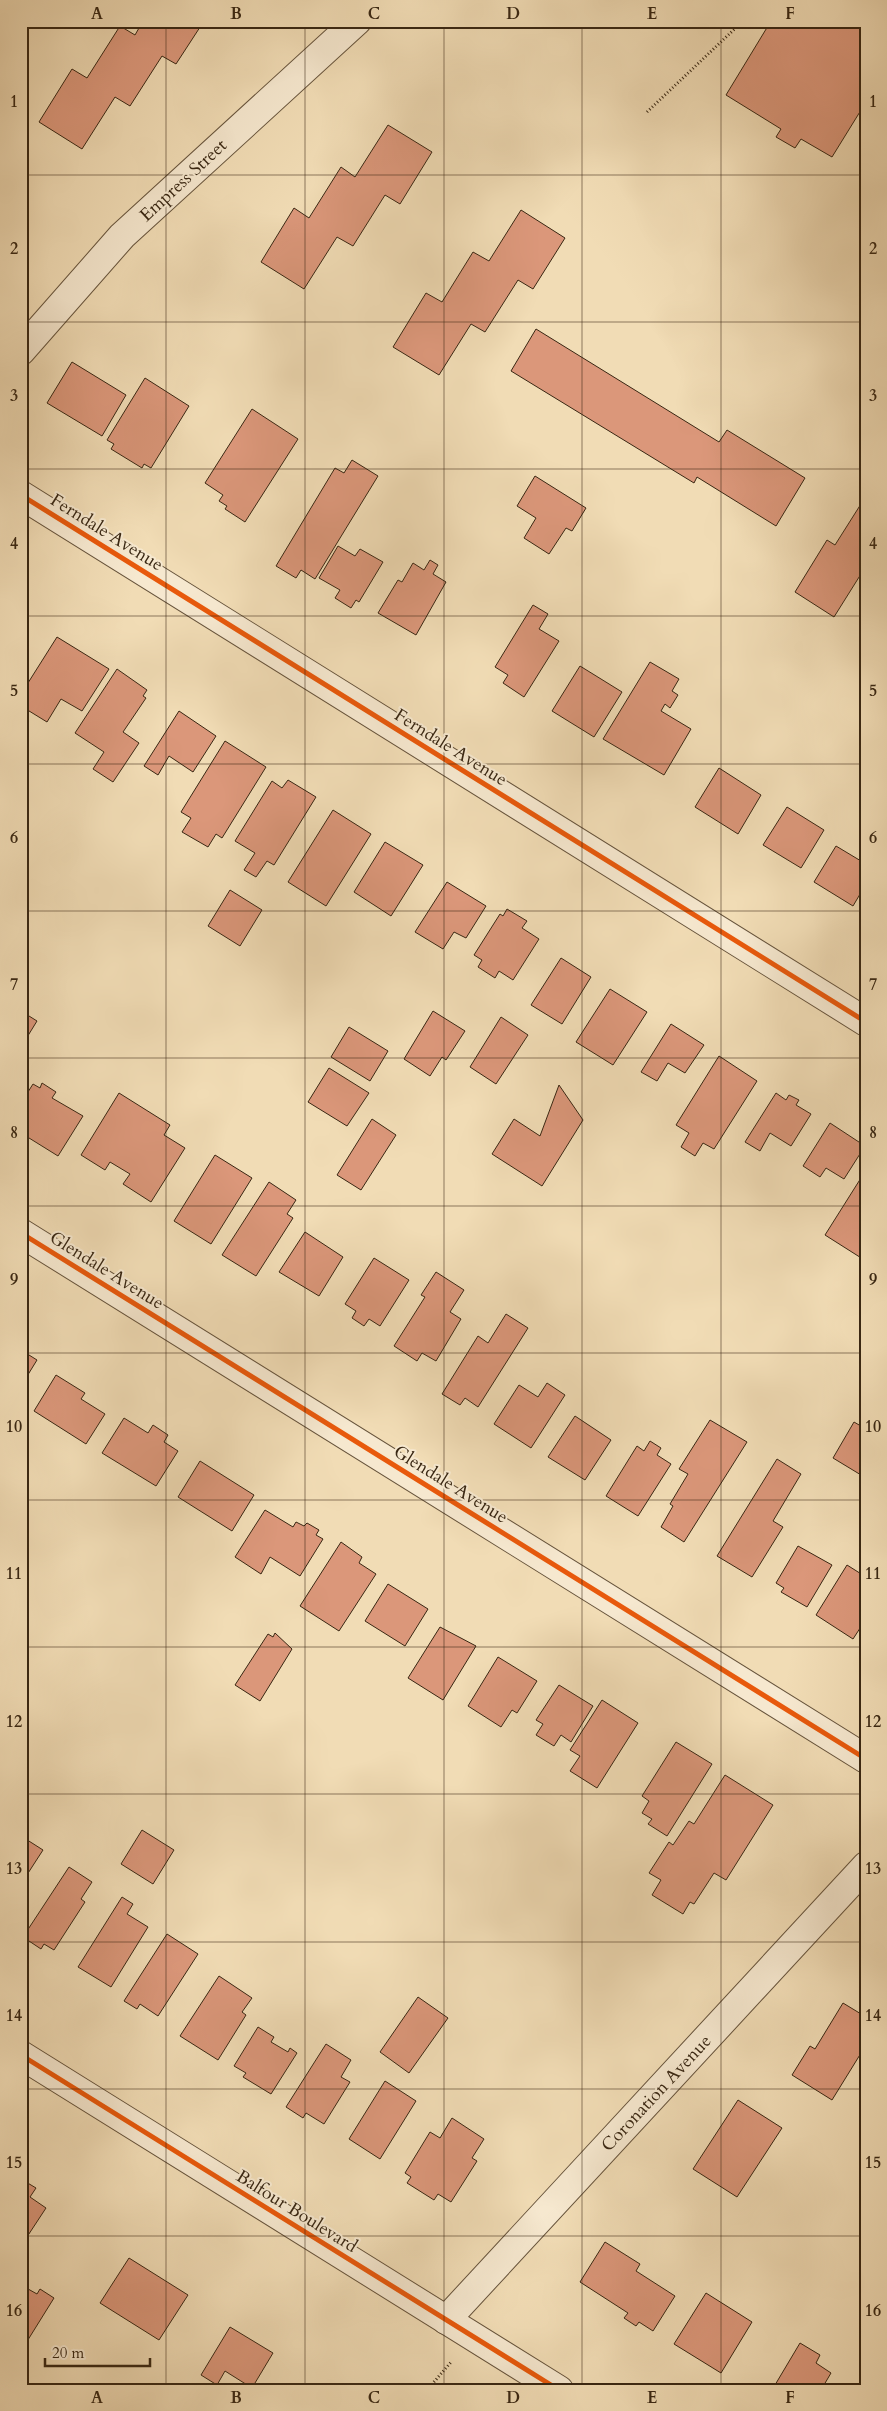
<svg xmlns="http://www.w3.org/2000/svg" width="887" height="2411" viewBox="0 0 887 2411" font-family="Cardo,serif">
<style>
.building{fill:#db977a;stroke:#392713}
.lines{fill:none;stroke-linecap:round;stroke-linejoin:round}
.minor-casing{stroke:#67543c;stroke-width:30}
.path{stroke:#392713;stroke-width:3;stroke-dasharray:1 2.5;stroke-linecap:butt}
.minor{stroke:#f6e8cf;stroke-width:28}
.cycleway-casing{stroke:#f6e8cf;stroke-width:8}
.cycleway{stroke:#e8590c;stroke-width:5}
.grid{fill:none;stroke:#392713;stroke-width:1;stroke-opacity:0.55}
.labels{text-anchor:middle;stroke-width:4;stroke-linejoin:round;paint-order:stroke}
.street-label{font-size:18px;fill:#392713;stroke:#f6e8cf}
.neatline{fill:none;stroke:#392713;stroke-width:2}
.grid-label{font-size:16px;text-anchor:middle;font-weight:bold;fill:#392713}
</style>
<rect width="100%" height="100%" fill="#f1dcb5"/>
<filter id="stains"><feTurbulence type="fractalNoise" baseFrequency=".004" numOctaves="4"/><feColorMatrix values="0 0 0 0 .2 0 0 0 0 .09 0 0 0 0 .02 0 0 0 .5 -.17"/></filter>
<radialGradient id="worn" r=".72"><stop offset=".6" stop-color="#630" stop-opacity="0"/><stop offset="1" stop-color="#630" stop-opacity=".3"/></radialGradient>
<g class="building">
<path d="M143 21H204L176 64 162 56 130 106 115 97 82 149 39 122 72 69 87 78 120 26 135 35Z"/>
<path d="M771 21H866V102L832 157 801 139 795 148 776 137 781 129 726 95Z"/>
<path d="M388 125 432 152 400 204 385 195 353 246 337 237 304 289 261 262 294 208 309 218 341 167 355 177Z"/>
<path d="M521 210 565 238 533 289 518 280 485 332 471 324 439 375 393 347 426 293 442 302 473 252 489 261Z"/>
<path d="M536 329 719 442 727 430 805 478 776 526 697 477 694 483 511 371Z"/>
<path d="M72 362 126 395 102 436 47 403Z"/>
<path d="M145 378 189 406 151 468 144 464 142 468 111 449 114 444 107 440Z"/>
<path d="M252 409 298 439 245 522 225 509 227 506 219 501 223 495 205 483Z"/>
<path d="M352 460 378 476 315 579 301 570 296 578 276 566 335 468 344 473Z"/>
<path d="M535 476 586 508 572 531 566 528 549 554 524 538 536 518 517 506Z"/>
<path d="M866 496V566L834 617 795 592 827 540 835 545Z"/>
<path d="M338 546 355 556 360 549 383 562 359 602 356 600 351 608 335 598 340 590 319 578Z"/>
<path d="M430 560 438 565 433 574 446 582 416 635 378 613 398 580 402 582 413 563 424 570Z"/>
<path d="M533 605 548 614 539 629 559 641 524 697 503 683 508 675 495 667Z"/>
<path d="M57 637 109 669 82 711 61 699 47 722 21 706V694Z"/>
<path d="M650 662 679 679 672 691 678 695 670 708 665 704 661 711 691 729 664 775 603 739Z"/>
<path d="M580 666 622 692 594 737 552 711Z"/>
<path d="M117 669 147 690 143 696 146 698 123 732 139 743 113 782 93 769 104 752 75 733Z"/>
<path d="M179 711 216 736 193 772 169 756 158 775 144 766Z"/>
<path d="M225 741 266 767 222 838 216 834 208 847 182 832 191 818 181 812Z"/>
<path d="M719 768 761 795 738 834 695 807Z"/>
<path d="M288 780 316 797 274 865 267 861 256 877 244 870 255 853 235 841 272 781 282 788Z"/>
<path d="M787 807 824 830 801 868 763 845Z"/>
<path d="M333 810 371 834 326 906 288 882Z"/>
<path d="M385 842 423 865 391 916 354 892Z"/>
<path d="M836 846 866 864V884L853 906 814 882Z"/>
<path d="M447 882 486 906 466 938 454 932 443 949 415 932Z"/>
<path d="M230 890 262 910 240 946 208 926Z"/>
<path d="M507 909 527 921 522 928 539 939 513 980 499 971 495 978 478 967 482 960 474 955 500 914 503 916Z"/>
<path d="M561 958 591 977 562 1024 531 1005Z"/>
<path d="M610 989 647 1012 613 1065 576 1042Z"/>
<path d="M21 1011 37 1021 21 1047Z"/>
<path d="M433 1011 465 1031 446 1060 442 1057 430 1076 404 1059Z"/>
<path d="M501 1017 528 1035 496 1084 470 1067Z"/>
<path d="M671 1024 704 1045 685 1073 668 1063 657 1081 641 1072Z"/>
<path d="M349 1027 388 1051 370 1081 331 1057Z"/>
<path d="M719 1056 757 1081 714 1149 703 1143 695 1156 681 1147 689 1133 676 1125Z"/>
<path d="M329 1068 369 1093 347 1126 308 1102Z"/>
<path d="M42 1083 56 1092 52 1098 83 1116 58 1156 21 1133V1103L33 1084 40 1088Z"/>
<path d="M559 1085 583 1120 542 1186 492 1154 514 1119 540 1136Z"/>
<path d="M119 1093 170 1125 164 1135 185 1148 151 1202 123 1184 130 1174 110 1162 105 1170 81 1155Z"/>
<path d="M776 1093 786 1100 789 1095 799 1100 796 1105 811 1114 791 1146 770 1133 760 1151 745 1142Z"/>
<path d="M372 1119 396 1135 361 1190 337 1175Z"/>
<path d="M830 1123 865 1146 844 1179 826 1168 820 1177 803 1166Z"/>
<path d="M215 1155 252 1178 211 1244 174 1221Z"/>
<path d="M866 1170V1261L825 1235Z"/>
<path d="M269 1182 296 1200 287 1214 293 1218 256 1276 222 1255Z"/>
<path d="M305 1232 343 1257 319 1296 279 1272Z"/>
<path d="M374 1258 409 1280 380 1326 369 1319 364 1326 352 1318 356 1311 345 1304Z"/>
<path d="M436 1272 464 1290 450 1312 461 1319 436 1361 422 1353 417 1361 394 1346 425 1297 421 1295Z"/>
<path d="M506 1314 528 1328 478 1407 465 1398 460 1405 442 1394 478 1336 488 1343Z"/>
<path d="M21 1350 37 1360 21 1386Z"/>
<path d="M56 1375 85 1393 81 1399 105 1414 86 1444 34 1411Z"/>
<path d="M547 1383 565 1395 531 1448 494 1424 519 1385 538 1397Z"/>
<path d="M575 1416 611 1440 585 1480 548 1457Z"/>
<path d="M124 1418 148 1433 153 1425 168 1435 164 1442 178 1451 156 1486 102 1453Z"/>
<path d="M710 1420 747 1442 684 1542 661 1527 673 1506 670 1504 688 1474 679 1469Z"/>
<path d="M854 1422 866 1429V1478L833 1458Z"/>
<path d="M650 1441 661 1448 657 1455 671 1464 638 1516 606 1496 637 1446 644 1451Z"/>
<path d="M777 1459 801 1474 773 1521 783 1527 752 1577 717 1556Z"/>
<path d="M200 1461 254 1495 232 1531 178 1497Z"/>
<path d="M265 1510 293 1527 296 1522 304 1526 307 1523 319 1530 316 1535 323 1539 300 1576 270 1557 261 1574 235 1557Z"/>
<path d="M341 1542 362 1557 359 1563 376 1574 339 1631 300 1606Z"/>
<path d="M798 1546 832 1565 807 1607 781 1592 784 1588 776 1583Z"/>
<path d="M847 1565 866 1577V1619L853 1639 816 1615Z"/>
<path d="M388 1584 428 1609 405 1646 365 1621Z"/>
<path d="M440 1627 476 1646 443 1700 408 1678Z"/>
<path d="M275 1633 292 1649 260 1701 235 1685 268 1634 273 1637Z"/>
<path d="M498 1657 537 1681 517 1713 512 1710 501 1727 468 1706Z"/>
<path d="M559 1685 593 1706 571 1742 561 1735 554 1746 536 1735 543 1724 536 1720Z"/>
<path d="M602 1700 638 1723 597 1788 570 1771 580 1756 570 1750Z"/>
<path d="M676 1742 712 1764 667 1836 648 1824 652 1819 642 1813 649 1801 642 1796Z"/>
<path d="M725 1775 773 1805 726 1880 714 1873 694 1904 690 1902 683 1914 652 1895 661 1880 649 1873 669 1842 673 1845 689 1821 694 1824Z"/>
<path d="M142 1830 174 1850 153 1884 121 1864Z"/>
<path d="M21 1836 43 1850 21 1884Z"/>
<path d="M69 1867 92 1882 81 1899 85 1902 54 1950 44 1944 41 1949 23 1937Z"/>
<path d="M122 1897 133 1904 127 1914 148 1927 111 1987 78 1967Z"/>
<path d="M167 1934 198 1954 158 2016 140 2004 137 2009 124 2001Z"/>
<path d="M219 1976 252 1998 242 2012 246 2015 218 2060 180 2036Z"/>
<path d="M418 1997 448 2018 409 2073 380 2052Z"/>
<path d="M843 2003 866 2017V2045L832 2100 792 2075 810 2046 815 2049Z"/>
<path d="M258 2027 274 2037 271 2042 288 2052 290 2048 297 2053 271 2094 243 2077 246 2073 234 2066Z"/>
<path d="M326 2044 351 2060 341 2077 350 2082 324 2124 306 2113 303 2118 286 2107Z"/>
<path d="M385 2081 416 2101 380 2159 349 2139Z"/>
<path d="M738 2100 782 2128 737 2197 693 2169Z"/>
<path d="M452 2118 484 2139 472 2158 477 2161 451 2202 438 2194 434 2200 407 2183 411 2177 405 2173 430 2132 440 2138Z"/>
<path d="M21 2179 36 2188 30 2197 46 2208 21 2246Z"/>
<path d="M605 2242 640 2264 636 2271 675 2296 653 2331 639 2322 636 2326 624 2318 628 2313 580 2282Z"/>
<path d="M129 2258 188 2295 159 2340 100 2303Z"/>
<path d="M21 2285 37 2294 40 2289 54 2298 26 2343 21 2341Z"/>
<path d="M706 2293 752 2322 721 2373 674 2344Z"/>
<path d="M230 2327 273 2353 252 2388 225 2371 217 2385 201 2375Z"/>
<path d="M800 2343 820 2355 816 2363 831 2373 821 2390 815 2388 814 2390H772Z"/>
</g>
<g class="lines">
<defs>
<g id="minor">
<path d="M21 351 122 236 357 21"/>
<path d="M21 495 866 1022"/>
<path d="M21 1233 866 1759"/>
<path d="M21 2055 559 2390"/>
<path d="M446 2320 866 1866"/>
</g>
</defs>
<use href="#minor" class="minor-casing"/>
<g class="path">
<path d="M647 112 743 21"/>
<path d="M427 2390 452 2361"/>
</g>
<use href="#minor" class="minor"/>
<defs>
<g id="cycleway">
<path d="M21 495 866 1022"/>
<path d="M21 1233 866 1759"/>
<path d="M21 2055 559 2390"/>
</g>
</defs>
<use href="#cycleway" class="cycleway-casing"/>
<use href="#cycleway" class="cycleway"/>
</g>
<path class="grid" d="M166 21V2390M305 21V2390M444 21V2390M582 21V2390M721 21V2390M21 175H866M21 322H866M21 469H866M21 616H866M21 764H866M21 911H866M21 1058H866M21 1206H866M21 1353H866M21 1500H866M21 1647H866M21 1794H866M21 1942H866M21 2089H866M21 2236H866"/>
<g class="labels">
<g class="street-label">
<text transform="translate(183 180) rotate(-43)" y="6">Empress Street</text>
<text transform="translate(107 532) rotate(32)" y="6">Ferndale Avenue</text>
<text transform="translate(451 747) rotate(32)" y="6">Ferndale Avenue</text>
<text transform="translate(107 1270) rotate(32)" y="6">Glendale Avenue</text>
<text transform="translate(451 1484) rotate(32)" y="6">Glendale Avenue</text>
<text transform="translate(656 2093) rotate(-47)" y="6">Coronation Avenue</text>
<text transform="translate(297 2211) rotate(32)" y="6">Balfour Boulevard</text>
</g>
</g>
<rect width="887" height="2411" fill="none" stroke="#f1dcb5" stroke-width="55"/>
<path d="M45 2358v8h105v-8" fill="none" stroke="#392713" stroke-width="2.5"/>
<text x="52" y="2358" font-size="15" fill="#392713" stroke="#f6e8cf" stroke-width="4" paint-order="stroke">20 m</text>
<rect x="28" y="28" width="832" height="2356" class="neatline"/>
<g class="grid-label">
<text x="97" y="19">A</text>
<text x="236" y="19">B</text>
<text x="374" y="19">C</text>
<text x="513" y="19">D</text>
<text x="652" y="19">E</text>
<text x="790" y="19">F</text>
<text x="14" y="107">1</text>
<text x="873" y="107">1</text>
<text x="14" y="254">2</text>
<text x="873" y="254">2</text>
<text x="14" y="401">3</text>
<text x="873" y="401">3</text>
<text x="14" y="549">4</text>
<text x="873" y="549">4</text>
<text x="14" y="696">5</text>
<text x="873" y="696">5</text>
<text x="14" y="843">6</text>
<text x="873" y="843">6</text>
<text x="14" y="990">7</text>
<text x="873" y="990">7</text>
<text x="14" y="1138">8</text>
<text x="873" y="1138">8</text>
<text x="14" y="1285">9</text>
<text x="873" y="1285">9</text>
<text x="14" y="1432">10</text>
<text x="873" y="1432">10</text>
<text x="14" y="1579">11</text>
<text x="873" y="1579">11</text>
<text x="14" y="1727">12</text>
<text x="873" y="1727">12</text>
<text x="14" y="1874">13</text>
<text x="873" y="1874">13</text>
<text x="14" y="2021">14</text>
<text x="873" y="2021">14</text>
<text x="14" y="2168">15</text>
<text x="873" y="2168">15</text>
<text x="14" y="2316">16</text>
<text x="873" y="2316">16</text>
<text x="97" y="2403">A</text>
<text x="236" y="2403">B</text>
<text x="374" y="2403">C</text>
<text x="513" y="2403">D</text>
<text x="652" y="2403">E</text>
<text x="790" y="2403">F</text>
</g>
<rect width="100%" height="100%" filter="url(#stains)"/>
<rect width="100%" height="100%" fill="url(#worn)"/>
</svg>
